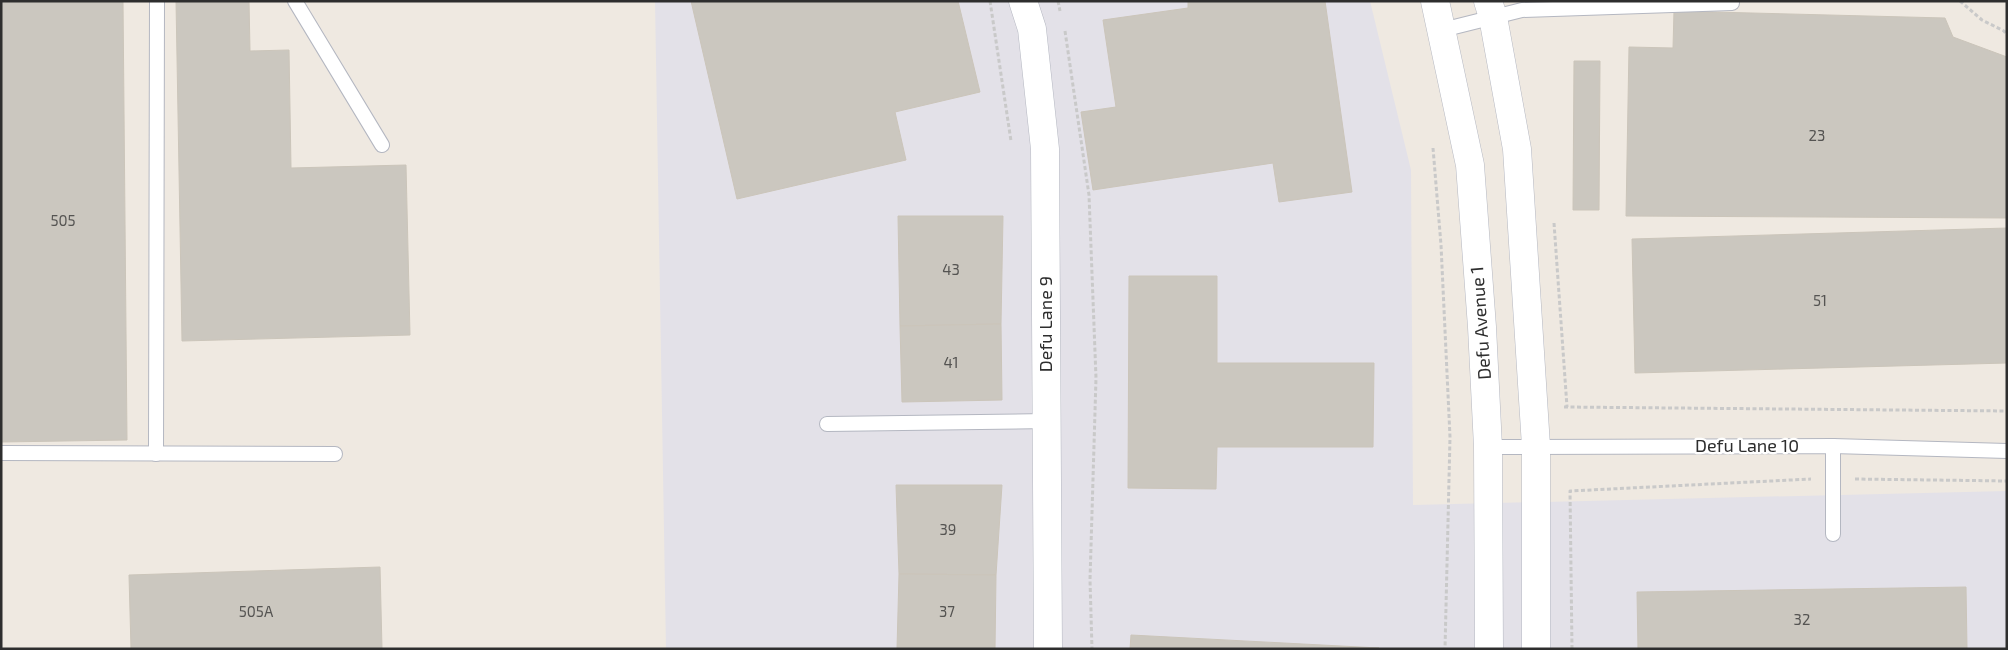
<svg xmlns="http://www.w3.org/2000/svg" width="2008" height="650" viewBox="0 0 2008 650" font-family="'Exo 2',sans-serif">
<style>
.industrial{fill:#e3e1e8}
.building{fill:#cbc7bf;stroke:#cbc5ba}
.lines{fill:none;stroke-linecap:round;stroke-linejoin:round}
.lane-casing{stroke:#b4b7c1;stroke-width:16}
.street-casing{stroke:#b4b7c1;stroke-width:29}
.secondary-casing{stroke:#b4b7c1;stroke-width:29}
.path{stroke:#c9c9c9;stroke-width:3;stroke-dasharray:4 2.5;stroke-linecap:butt}
.lane{stroke:#fff;stroke-width:14}
.street{stroke:#fff;stroke-width:28}
.secondary{stroke:#fff;stroke-width:28}
.labels{text-anchor:middle;stroke-width:4.5;stroke-linejoin:round;paint-order:stroke}
.number-label{font-size:15px;fill:#555452}
.street-label{font-size:18px;fill:#2e2e2e;stroke:#fff}
</style>
<rect width="100%" height="100%" fill="#efe9e1"/>
<path class="industrial" d="M655 1H1370L1411 170 1413 505 2007 491V649H666Z"/>
<g class="building">
<path d="M1 1H123L127 440 1 442Z"/>
<path d="M176 1H249L250 51 289 50 291 168 406 165 410 335 182 341Z"/>
<path d="M691 1H958L980 92 895 112 906 160 737 199Z"/>
<path d="M1188 1H1325L1352 192 1279 202 1273 163 1093 190 1081 112 1116 107 1103 20 1188 8Z"/>
<path d="M1674 11 1945 18 1953 37 2007 57V218L1626 216 1629 47 1673 48Z"/>
<path d="M1574 61H1600L1599 210H1573Z"/>
<path d="M898 216H1003L1001 324 900 326Z"/>
<path d="M2007 228V363L1635 373 1632 239Z"/>
<path d="M1129 276H1217V363H1374L1373 447H1217L1216 489 1128 488Z"/>
<path d="M1001 324 1002 400 902 402 900 326Z"/>
<path d="M896 485H1002L996 575 899 574Z"/>
<path d="M380 567 382 649H131L129 575Z"/>
<path d="M899 574 996 575 995 649H897Z"/>
<path d="M1966 587 1967 649H1638L1637 592Z"/>
<path d="M1131 635 1379 648 1130 649Z"/>
</g>
<g class="lines">
<defs>
<g id="lane">
<path d="M295 1 382 145"/>
<path d="M1442 30 1522 10 1732 3"/>
<path d="M827 424 1047 421"/>
<path d="M1833 446V534"/>
<path d="M1488 447 1833 446 2007 451"/>
<path d="M1 453 335 454"/>
<path d="M156 454 157 1"/>
</g>
<path id="street" d="M1023 1 1032 29 1045 149 1048 649"/>
<g id="secondary">
<path d="M1435 1 1470 165 1482 327 1488 447 1489 649"/>
<path d="M1488 1 1493 17 1517 149 1536 446V649"/>
</g>
</defs>
<use href="#lane" class="lane-casing"/>
<use href="#street" class="street-casing"/>
<use href="#secondary" class="secondary-casing"/>
<g class="path">
<path d="M990 1 1011 141"/>
<path d="M1058 1 1060 11"/>
<path d="M1960 1 1982 20 2004 31 2007 35"/>
<path d="M1065 31 1089 195 1096 378 1090 580 1092 649"/>
<path d="M1433 148 1441 245 1450 437 1445 649"/>
<path d="M1554 223 1567 407"/>
<path d="M1564 407 2007 411"/>
<path d="M1855 479 2007 481"/>
<path d="M1572 649 1570 491 1811 479"/>
</g>
<use href="#lane" class="lane"/>
<use href="#street" class="street"/>
<use href="#secondary" class="secondary"/>
</g>
<g class="labels">
<g class="number-label">
<text x="1817" y="141">23</text>
<text x="63" y="226">505</text>
<text x="951" y="275">43</text>
<text x="1820" y="306">51</text>
<text x="951" y="368">41</text>
<text x="948" y="535">39</text>
<text x="256" y="617">505A</text>
<text x="947" y="617">37</text>
<text x="1802" y="625">32</text>
</g>
<g class="street-label">
<text transform="translate(1481 323) rotate(-94)" y="6">Defu Avenue 1</text>
<text transform="translate(1046 324) rotate(-90)" y="6">Defu Lane 9</text>
<text x="1747" y="452">Defu Lane 10</text>
</g>
</g>
<rect width="2008" height="650" fill="none" stroke="#2e2e2e" stroke-width="5"/>
</svg>
